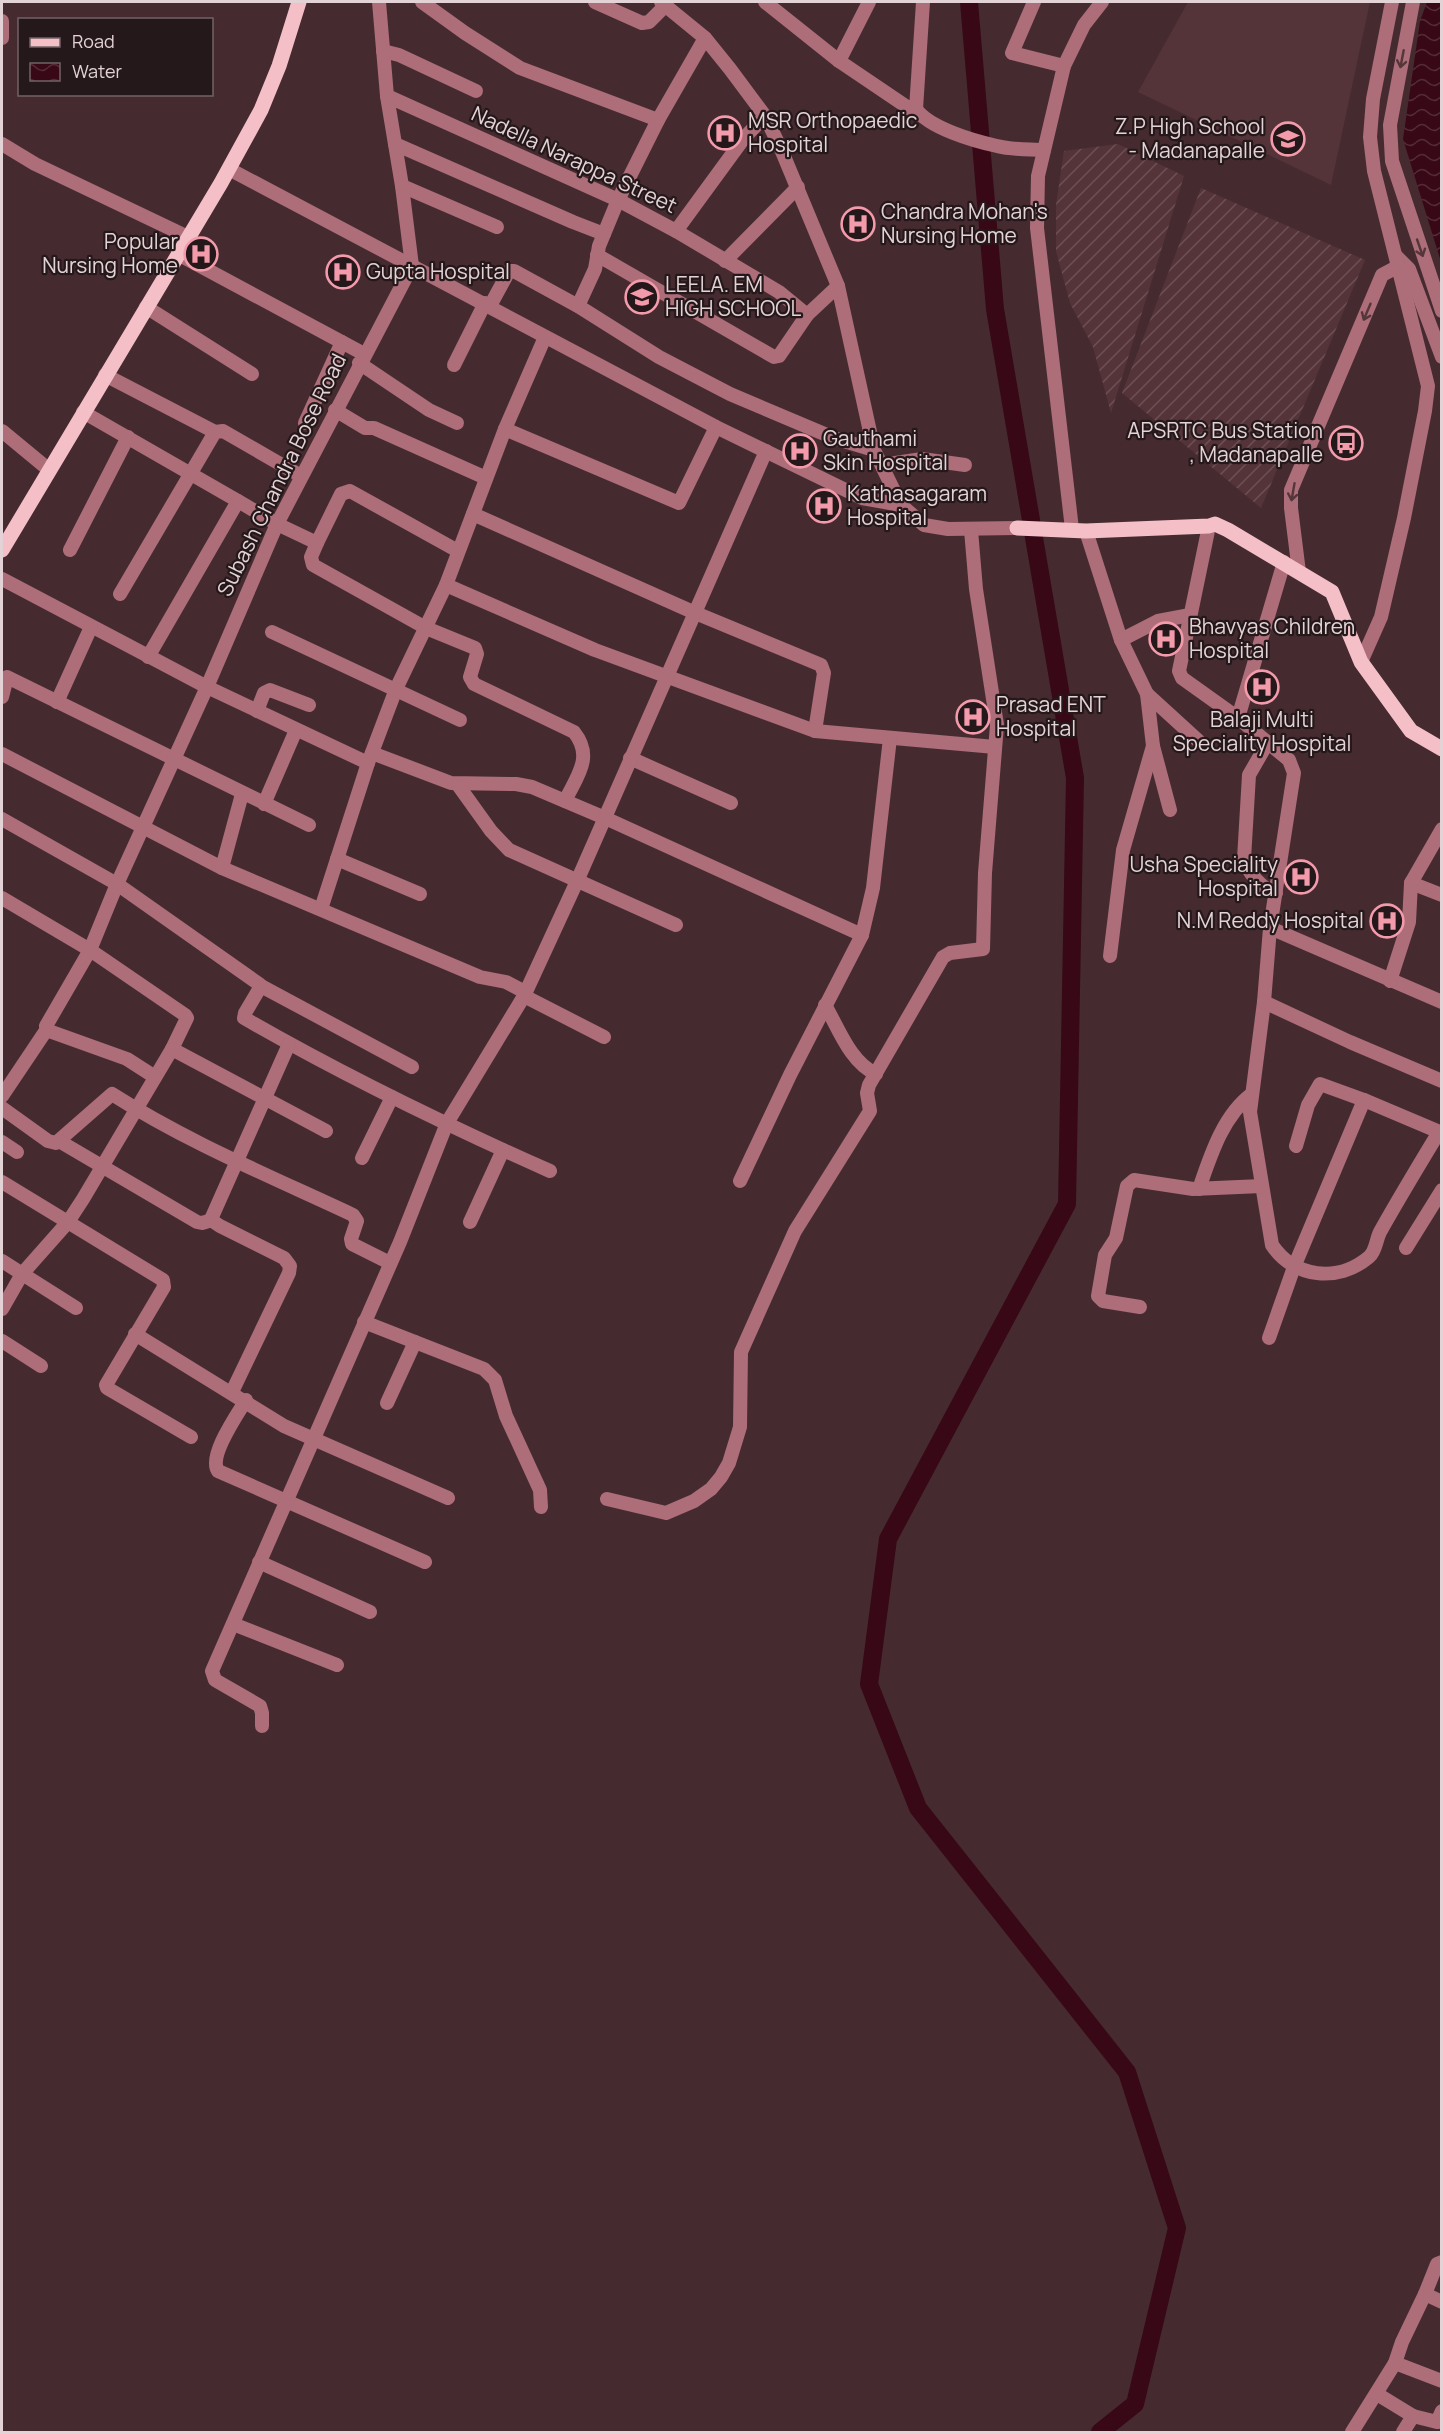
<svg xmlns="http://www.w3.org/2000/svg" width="1443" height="2434" viewBox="0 0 1443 2434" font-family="Manrope,sans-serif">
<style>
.built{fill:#543339}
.industrial{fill:url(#industrial-furrows)}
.water{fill:url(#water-waves)}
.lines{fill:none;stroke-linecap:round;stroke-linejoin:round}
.river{stroke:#380817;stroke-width:18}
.minor{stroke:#ad6d79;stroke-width:14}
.major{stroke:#f5bfc8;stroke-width:15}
.oneway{stroke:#54363b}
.labels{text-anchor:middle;stroke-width:4.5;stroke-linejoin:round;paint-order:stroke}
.poi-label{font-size:21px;fill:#e4d3d6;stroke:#24181a;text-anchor:start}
.street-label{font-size:21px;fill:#e4d3d6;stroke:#24181a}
</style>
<defs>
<pattern id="industrial-furrows" width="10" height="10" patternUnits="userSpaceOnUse" patternTransform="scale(1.5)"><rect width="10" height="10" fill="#543339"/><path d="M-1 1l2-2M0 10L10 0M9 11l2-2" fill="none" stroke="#6c5055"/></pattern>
<pattern id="water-waves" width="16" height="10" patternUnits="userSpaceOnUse" patternTransform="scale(1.5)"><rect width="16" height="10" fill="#380817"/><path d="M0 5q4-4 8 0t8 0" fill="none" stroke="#552b38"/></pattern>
</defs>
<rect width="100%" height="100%" fill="#452b30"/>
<path class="built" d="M1188 2H1370L1331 185 1138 92Z"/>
<g class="industrial">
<path d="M1118 144 1184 176 1111 413 1093 347 1070 303 1056 251V205L1064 151Z"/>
<path d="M1201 188 1365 260 1261 508 1122 393Z"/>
</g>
<path class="water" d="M1427 2H1441V262L1403 139 1420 21Z"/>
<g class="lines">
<path class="river" d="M969 2 995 309 1075 778 1067 1204 888 1539 869 1684 918 1808 1127 2072 1177 2228 1135 2404 1100 2432"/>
<g class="minor">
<path d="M422 2 465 33 520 68 658 120"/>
<path d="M595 2 642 23 649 22 666 5"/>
<path d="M661 2 705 38 730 69 765 116 781 149 838 286 874 450 901 505 924 525 948 529 1017 528"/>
<path d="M765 2 839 61 913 111 916 109 923 2"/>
<path d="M1034 2 1012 53 1064 66"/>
<path d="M1413 2 1390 125 1392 161 1442 311"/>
<path d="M2 21V38"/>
<path d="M383 51 399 55 476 91"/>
<path d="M839 61 869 2"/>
<path d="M387 96 618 200 676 231 744 138 765 116"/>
<path d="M916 109C929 128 974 141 997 146 1012 150 1029 149 1044 150"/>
<path d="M2 144 35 164 188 237"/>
<path d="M395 144 573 222 604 234"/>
<path d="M229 169 716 427 862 498 901 505"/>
<path d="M402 186 497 227"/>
<path d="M676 231 779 292 807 315 838 286"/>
<path d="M178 254 364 354"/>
<path d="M597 255 774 357 779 356 807 315"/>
<path d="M1397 257 1409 269 1442 357"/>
<path d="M725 261 798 187"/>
<path d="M490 306 509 271H514L578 306 659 357 730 394 834 438 874 450"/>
<path d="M578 306 595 269 599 246 618 200 658 120 705 38"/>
<path d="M146 307 252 374"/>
<path d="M359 363 429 410 457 423"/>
<path d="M454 365 485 303"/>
<path d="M105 375 215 432"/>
<path d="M335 410 365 428H374L486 478"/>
<path d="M83 412 238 501 148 657"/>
<path d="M305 423 342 342"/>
<path d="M505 429 679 503 716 427"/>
<path d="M2 431 48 469"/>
<path d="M882 465 922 459 965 465"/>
<path d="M238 501 277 524 317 543 311 557 313 565 426 628 475 648 477 654 470 677 474 684 574 732C594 757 577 776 565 801"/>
<path d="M473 514 693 612 821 665 824 673 815 731"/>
<path d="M1209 526 1179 671 1182 678 1238 718 1289 760 1294 773 1270 928 1264 1002 1250 1112 1272 1245C1294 1278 1338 1283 1369 1257 1376 1251 1376 1240 1380 1232 1399 1198 1419 1165 1439 1132"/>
<path d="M1072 529 1037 228 1038 176 1064 66 1084 25 1102 2"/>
<path d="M1086 531 1121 640 1147 694 1153 746 1123 850 1110 956"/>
<path d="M317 543 341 494 350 491 458 551"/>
<path d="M70 550 128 437"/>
<path d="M1299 572 1291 508V490L1382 275 1399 266"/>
<path d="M2 579 207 687 368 763 396 689 446 585 505 429 545 337"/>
<path d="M446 585 595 650 815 731 995 747"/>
<path d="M120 594 215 432 223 431 301 476"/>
<path d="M272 632 460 720"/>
<path d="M1121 640 1158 621 1190 615"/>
<path d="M1361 662 1381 617 1404 518 1425 411 1428 386 1374 171 1370 137 1373 99 1392 2"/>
<path d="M1147 694 1204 746"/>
<path d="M2 697 7 677 309 825"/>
<path d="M57 702 91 627"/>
<path d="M257 711 264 693 270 690 309 705"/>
<path d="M1238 718 1284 562"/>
<path d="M1268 742 1249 775 1244 859C1247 872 1263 890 1276 893"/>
<path d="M1153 746 1170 810"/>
<path d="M372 753 451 783 516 784 532 787 605 818 862 935"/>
<path d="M2 754 222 868"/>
<path d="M630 758 731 803"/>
<path d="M458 785 491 831 509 850 676 925"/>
<path d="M242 794 222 868 480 977 506 982 525 992"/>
<path d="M264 804 296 730"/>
<path d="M2 819 117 884 259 984 261 986 245 1013 244 1018C343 1075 446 1125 550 1171"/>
<path d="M337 859 420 894"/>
<path d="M1411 883 1442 895"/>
<path d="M2 898 90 950 185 1015 187 1018 172 1049 83 1199 68 1222 22 1274 2 1309"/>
<path d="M321 909 368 763"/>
<path d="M1270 928 1442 1002"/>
<path d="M1390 981 1409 922 1411 883 1442 829"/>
<path d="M261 986 412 1067"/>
<path d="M524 996 604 1037"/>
<path d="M1264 1002 1350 1042 1442 1081"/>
<path d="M825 1005C839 1029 850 1062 876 1074"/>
<path d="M172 1049 326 1131"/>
<path d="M155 1077 127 1059 49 1031 46 1026 90 950 117 884 207 687 277 524 412 266 402 186 387 96 379 2"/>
<path d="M2 1096 47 1029"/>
<path d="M2 1108 48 1141 56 1143 112 1094C187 1142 272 1177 353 1215L357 1221 351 1239 352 1244 390 1263"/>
<path d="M59 1141 197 1222 202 1223 212 1220"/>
<path d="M2 1142 17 1152"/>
<path d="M1296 1146 1308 1105 1320 1084 1364 1100 1442 1133"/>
<path d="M362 1158 392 1097"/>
<path d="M740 1181 790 1075 862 935 873 888 890 738"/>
<path d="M2 1182 163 1280 164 1287 106 1385 107 1388 191 1437"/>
<path d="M1199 1189C1210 1157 1223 1115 1252 1094"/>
<path d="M470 1222 503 1150"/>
<path d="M1406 1248 1442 1190"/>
<path d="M2 1261 76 1308"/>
<path d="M1140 1307 1103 1301 1098 1296 1105 1255 1116 1238 1127 1186 1134 1180 1193 1189 1262 1186"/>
<path d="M364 1322 484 1369 495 1380 506 1416 540 1490 541 1507"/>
<path d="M135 1334 284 1426 448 1498"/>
<path d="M1269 1338 1294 1267 1364 1100"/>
<path d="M2 1341 41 1366"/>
<path d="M232 1392 289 1273 290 1266 284 1258 220 1226 214 1222 212 1217 289 1044"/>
<path d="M246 1400C237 1415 208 1456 218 1471L425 1562"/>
<path d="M387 1403 415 1342"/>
<path d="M607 1499 666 1513 694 1501 711 1489 721 1477 729 1463 740 1427 741 1352 795 1231 870 1111 867 1093 869 1085 943 957 950 953 983 949 985 873 997 725 976 589 971 530"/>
<path d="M259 1562 370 1612"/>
<path d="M233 1624 337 1665"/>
<path d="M262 1726V1713L260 1706 215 1680 212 1671 400 1242 447 1123 524 996 578 879 766 451"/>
<path d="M1442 2262 1437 2264 1425 2294 1442 2302"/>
<path d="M1395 2363 1442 2381"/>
<path d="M1377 2394 1413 2416"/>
<path d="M1352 2432 1395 2363 1402 2342 1425 2294"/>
<path d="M1403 2432 1413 2416 1437 2422 1442 2411"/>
</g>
<g class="major">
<path d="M1017 528 1086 531 1209 526 1215 524 1228 530 1332 592 1361 662 1411 731 1442 749"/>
<path d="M2 550 221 183 261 110 279 66 299 2"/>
</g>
</g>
<defs><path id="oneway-shaft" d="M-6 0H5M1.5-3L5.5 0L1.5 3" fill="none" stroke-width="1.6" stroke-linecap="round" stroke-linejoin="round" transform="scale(1.5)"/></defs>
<g class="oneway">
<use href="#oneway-shaft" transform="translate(1402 59) rotate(101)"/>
<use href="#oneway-shaft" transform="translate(1420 248) rotate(71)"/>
<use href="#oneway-shaft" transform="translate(1367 312) rotate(113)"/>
<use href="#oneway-shaft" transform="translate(1293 492) rotate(100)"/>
</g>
<defs>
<symbol id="hospital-ring" viewBox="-11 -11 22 22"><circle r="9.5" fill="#24181a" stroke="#f39aab" stroke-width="1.5"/><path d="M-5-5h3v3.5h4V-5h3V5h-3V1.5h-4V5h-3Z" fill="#f39aab"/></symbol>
<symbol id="school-ring" viewBox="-11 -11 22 22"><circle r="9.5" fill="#24181a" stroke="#f39aab" stroke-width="1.5"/><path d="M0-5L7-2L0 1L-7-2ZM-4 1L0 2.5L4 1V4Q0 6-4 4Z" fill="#f39aab"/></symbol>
<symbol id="bus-ring" viewBox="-11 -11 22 22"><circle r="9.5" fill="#24181a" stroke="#f39aab" stroke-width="1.5"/><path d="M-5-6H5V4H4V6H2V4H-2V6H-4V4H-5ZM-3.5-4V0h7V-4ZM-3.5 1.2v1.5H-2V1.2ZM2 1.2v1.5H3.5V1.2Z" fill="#f39aab"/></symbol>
</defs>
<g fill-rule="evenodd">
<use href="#hospital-ring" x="706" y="114" width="38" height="38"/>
<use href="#school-ring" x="1269" y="120" width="38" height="38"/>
<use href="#hospital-ring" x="839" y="205" width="38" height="38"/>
<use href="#hospital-ring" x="182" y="235" width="38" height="38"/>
<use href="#hospital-ring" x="324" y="253" width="38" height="38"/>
<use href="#school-ring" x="623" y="278" width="38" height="38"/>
<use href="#bus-ring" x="1327" y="424" width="38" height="38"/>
<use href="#hospital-ring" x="781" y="432" width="38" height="38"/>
<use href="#hospital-ring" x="805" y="487" width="38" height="38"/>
<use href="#hospital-ring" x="1147" y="620" width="38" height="38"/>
<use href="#hospital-ring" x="1243" y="668" width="38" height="38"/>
<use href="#hospital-ring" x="954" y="698" width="38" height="38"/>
<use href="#hospital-ring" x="1282" y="858" width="38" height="38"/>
<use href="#hospital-ring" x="1368" y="902" width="38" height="38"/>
</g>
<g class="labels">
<g class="poi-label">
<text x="748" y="128">MSR Orthopaedic<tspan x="748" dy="24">Hospital</tspan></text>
<text x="1265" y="134" text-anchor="end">Z.P High School<tspan x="1265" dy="24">- Madanapalle</tspan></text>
<text x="881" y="219">Chandra Mohan's<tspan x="881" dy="24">Nursing Home</tspan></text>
<text x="178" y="249" text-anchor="end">Popular<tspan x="178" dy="24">Nursing Home</tspan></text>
<text x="366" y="279">Gupta Hospital</text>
<text x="665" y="292">LEELA. EM<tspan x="665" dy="24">HIGH SCHOOL</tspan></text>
<text x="1323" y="438" text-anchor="end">APSRTC Bus Station<tspan x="1323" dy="24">, Madanapalle</tspan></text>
<text x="823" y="446">Gauthami<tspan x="823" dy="24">Skin Hospital</tspan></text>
<text x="847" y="501">Kathasagaram<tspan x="847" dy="24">Hospital</tspan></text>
<text x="1189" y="634">Bhavyas Children<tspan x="1189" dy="24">Hospital</tspan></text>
<text x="996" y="712">Prasad ENT<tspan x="996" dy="24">Hospital</tspan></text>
<text x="1262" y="727" text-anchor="middle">Balaji Multi<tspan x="1262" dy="24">Speciality Hospital</tspan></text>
<text x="1278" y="872" text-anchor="end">Usha Speciality<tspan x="1278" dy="24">Hospital</tspan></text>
<text x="1364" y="928" text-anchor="end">N.M Reddy Hospital</text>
</g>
<g class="street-label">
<text transform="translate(574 160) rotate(25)" y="7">Nadella Narappa Street</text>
<text transform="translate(282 475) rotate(-64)" y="7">Subash Chandra Bose Road</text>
</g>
</g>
<rect width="1443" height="2434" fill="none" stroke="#e4d3d6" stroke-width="6"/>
<rect x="18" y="18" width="195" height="78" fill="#24181a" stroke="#716365" stroke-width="1.5"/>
<rect x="30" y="38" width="30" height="9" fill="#f5bfc8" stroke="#716365" stroke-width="1.5"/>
<text x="72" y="48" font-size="18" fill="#e4d3d6">Road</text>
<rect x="30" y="63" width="30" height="18" fill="url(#water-waves)" stroke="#716365" stroke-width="1.5"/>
<text x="72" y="78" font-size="18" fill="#e4d3d6">Water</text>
</svg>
